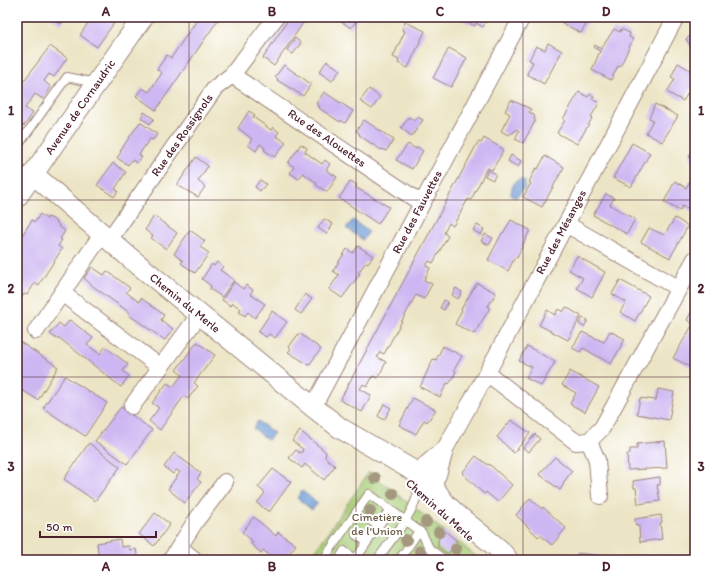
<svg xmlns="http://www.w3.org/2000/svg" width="712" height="577" viewBox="0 0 712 577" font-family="Itim,sans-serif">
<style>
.green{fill:#a6cb75;stroke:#787550}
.water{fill:#6d9cd5;stroke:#5c5e80}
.building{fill:#cdb7f2}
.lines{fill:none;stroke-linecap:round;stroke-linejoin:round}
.service-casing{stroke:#9b8278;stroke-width:10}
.minor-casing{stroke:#9b8278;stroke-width:18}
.tertiary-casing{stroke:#9b8278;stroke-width:22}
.service{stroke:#fff;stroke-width:8}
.minor{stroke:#fff;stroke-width:16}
.tertiary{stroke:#fff;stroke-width:20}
.tree{fill:#a4997f}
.grid{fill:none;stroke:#4a1f2b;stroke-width:1;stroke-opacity:0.55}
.labels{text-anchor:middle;stroke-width:4;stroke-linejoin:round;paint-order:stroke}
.street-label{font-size:12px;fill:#4a1f2b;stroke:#fff}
.park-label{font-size:12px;fill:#6a5b45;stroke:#fff}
.neatline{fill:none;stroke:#4a1f2b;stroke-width:1.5}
.grid-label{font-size:13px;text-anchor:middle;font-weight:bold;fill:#4a1f2b}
</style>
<rect width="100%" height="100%" fill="#fff"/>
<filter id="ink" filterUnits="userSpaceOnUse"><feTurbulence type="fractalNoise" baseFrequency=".025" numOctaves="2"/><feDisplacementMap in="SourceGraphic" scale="8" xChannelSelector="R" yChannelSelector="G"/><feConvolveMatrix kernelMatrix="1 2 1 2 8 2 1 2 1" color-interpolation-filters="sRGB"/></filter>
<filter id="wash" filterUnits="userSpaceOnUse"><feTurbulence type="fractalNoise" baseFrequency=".012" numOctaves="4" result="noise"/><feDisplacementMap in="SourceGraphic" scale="16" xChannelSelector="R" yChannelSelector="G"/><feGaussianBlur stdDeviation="0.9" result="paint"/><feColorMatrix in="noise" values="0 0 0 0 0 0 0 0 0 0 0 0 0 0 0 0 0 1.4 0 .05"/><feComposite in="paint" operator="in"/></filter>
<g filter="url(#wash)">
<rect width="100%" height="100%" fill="#ece5c5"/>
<path class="green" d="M369 472 481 560H309Z"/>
<g class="water">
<path d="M521 179 525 181V187L517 197H513L511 195C511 188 514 180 521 179Z"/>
<path d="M353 220 369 232 363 240 346 228Z"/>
<path d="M258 421 274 433 268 440 253 428Z"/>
<path d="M302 491 318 503 312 510 297 498Z"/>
</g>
<g id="blocks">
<g class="building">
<path d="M50 17H66L61 24Z"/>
<path d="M92 17H105L114 23 97 47 80 35Z"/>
<path d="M199 17H220L156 110 136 96 142 88 149 92 162 73 157 69 167 55 171 58Z"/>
<path d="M290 17H307L274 66 263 58Z"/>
<path d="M334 17H359L351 28Z"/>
<path d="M462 17H488L483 27 476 23 475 26 462 20Z"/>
<path d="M565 17H590L581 33 562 23Z"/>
<path d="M405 22 425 31 408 68 398 63 399 60 393 57 405 31 402 30Z"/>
<path d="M614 29 620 32 621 29 630 33 629 37 633 39 620 67 618 66 611 80 592 70 600 51 594 47 595 45 601 49Z"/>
<path d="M695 33V53L686 39Z"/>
<path d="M295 38 301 43 293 54 287 50Z"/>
<path d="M548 43 562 51 544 84 527 74 533 62 529 60 536 46 545 50Z"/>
<path d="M50 46 67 58 54 77 49 74 44 81 51 87 43 99 35 94 25 108 33 113 24 126 17 121V90Z"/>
<path d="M449 48 467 58 451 87 433 78Z"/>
<path d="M327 61 340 70 332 81 319 72Z"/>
<path d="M678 63 695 73V82L683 101 667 92 675 79 671 77Z"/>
<path d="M284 65 311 84 303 96 277 80 278 79 275 77Z"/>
<path d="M369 89 380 97 372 109 360 101Z"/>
<path d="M324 92 353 111 345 123 341 120 340 122 319 108 320 106 316 104Z"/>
<path d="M579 92 588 97 590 94 594 96 592 99 599 103 591 117 592 118 589 124 577 144 557 133 565 120 563 119Z"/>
<path d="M511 100 531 109 529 112 534 115 535 121 523 143 515 139 519 131 516 129 514 132 508 135 501 131 510 114 505 111Z"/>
<path d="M655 104 678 116 662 142 646 133 653 120 649 118Z"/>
<path d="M249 111 255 115 253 117 263 124 271 130 273 127 279 132 276 136 286 142 275 157 264 150 265 148 260 144 256 151 248 145 252 139 238 128Z"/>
<path d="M144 112 154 119 150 124 141 118Z"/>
<path d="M409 117 415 121 418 117 423 120 412 136 401 128Z"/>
<path d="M364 120 394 140 386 151 382 149 381 150 359 135 360 134 356 131Z"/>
<path d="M140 122 157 134 153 140 150 139 144 147 139 155 142 157 137 163 132 160 128 165 117 158 121 152 120 151Z"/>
<path d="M484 138 503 149 501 155 492 170 487 168 471 200 468 199 453 226 449 223 444 233 448 236 433 263 429 261 426 266 430 268 424 280 432 284 424 299 416 295 384 354 380 352 377 357 386 362 378 378 373 376 367 387 363 384 360 389 371 395 362 412 340 400 478 142 481 143Z"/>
<path d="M632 143 650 153 631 187 613 178Z"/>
<path d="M301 144 307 148 305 152 322 164 325 160 330 164 326 170 337 177 327 192 316 185 317 183 303 173 299 179 290 173 294 167 288 163Z"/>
<path d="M408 144 416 149 417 147 423 151 412 169 396 160Z"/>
<path d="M695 146V161L689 157Z"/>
<path d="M511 155 521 161 518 167 508 161Z"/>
<path d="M545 156 564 167 542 207 523 197 531 183 529 182 536 168 538 169Z"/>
<path d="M196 157 208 166 198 181 205 187 198 197 177 185Z"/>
<path d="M113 163 126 172 115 189 118 191 114 197 97 185Z"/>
<path d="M488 170 496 174 493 180 485 176Z"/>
<path d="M691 179 695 182V213L682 206 680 211 664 202 675 181 686 188Z"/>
<path d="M260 180 266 184 260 191 255 187Z"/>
<path d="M351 181 357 185 355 187 389 207 378 224 339 198Z"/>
<path d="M606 194 614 198 610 205 635 219 627 234 593 215Z"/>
<path d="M40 214 47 219 48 217 53 219 59 225 58 226 65 231 60 239 62 240 58 246 62 249 38 286 35 283 27 295 24 294 21 299 17 297V239L19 236 21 237 32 220 35 222Z"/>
<path d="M154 216 177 233 166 249 151 238 153 236 145 230Z"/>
<path d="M675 218 688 226 670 258 641 242 649 228 664 235Z"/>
<path d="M324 219 333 224 327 234 318 228Z"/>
<path d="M511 220 530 230 520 251 517 258 515 257 508 271 488 260 502 233H503Z"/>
<path d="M477 225 484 229 481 235 473 230Z"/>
<path d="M190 230 205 241 200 247 209 253 195 273 181 263 183 261 174 254Z"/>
<path d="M485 234 493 238 489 245 481 241Z"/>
<path d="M358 246 373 256 368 263 366 262 358 273 360 274 342 298 329 289 339 275 333 271 347 249 353 253Z"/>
<path d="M577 256 605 272 592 297 577 288 583 278 569 270Z"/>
<path d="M217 262 223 267 220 270 234 280 222 297 210 289 211 286 202 279 212 264 214 266Z"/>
<path d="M92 267 104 275 107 271 130 288 126 292 139 302 141 298 164 315 161 320 173 329 165 340 129 315 130 313 94 287 84 278Z"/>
<path d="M620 280 649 296 635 321 620 312 626 302 612 294Z"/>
<path d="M234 282 243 289 246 285 253 290 250 294 265 304 255 318 248 312 245 316 239 312 241 309 233 303 231 306 222 300Z"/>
<path d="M477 283 496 293 488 306 490 308 474 334 455 324 462 310 461 309Z"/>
<path d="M456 288 462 292 458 299 452 295Z"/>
<path d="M305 294 312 299 301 314 295 310Z"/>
<path d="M444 300 448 302 444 310 440 308Z"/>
<path d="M695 305V360L691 367 673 358 693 324 687 320Z"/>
<path d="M566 307 581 316 568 340 539 325 547 310 555 315 558 309 563 312Z"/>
<path d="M272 311 287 322 275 338 269 334 266 337 258 332Z"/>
<path d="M582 318 588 320 584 327 579 324Z"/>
<path d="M70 320 93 338 87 345 100 354 105 347 128 364 123 371 129 376 121 387 58 337 57 339 50 334 59 323 64 327Z"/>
<path d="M610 331 625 339 611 364 583 348 580 352 572 348 582 332 604 342Z"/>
<path d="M299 333 321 349 309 365 288 352 291 349 289 347Z"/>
<path d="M17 340 58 367 38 400 17 387Z"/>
<path d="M197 342 215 355 194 383 198 386 188 399 184 396 160 430 149 421 159 408 152 403 167 383 173 387 182 375 176 370Z"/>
<path d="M443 346 462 356 454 370 456 371 453 378 449 384 447 383 440 397 420 387 433 359 436 360Z"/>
<path d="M527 346 555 362 541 386 526 378 532 367 519 361Z"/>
<path d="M570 371 599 387 585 412 570 404 576 393 562 385Z"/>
<path d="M65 376 107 403 85 436 43 408Z"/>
<path d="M658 389 674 392 669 420 637 414 640 398 656 400Z"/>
<path d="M413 398 436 410 427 422 424 420 416 434 399 425Z"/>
<path d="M384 404 391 408 384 420 378 416Z"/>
<path d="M121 407 152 430 127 464 95 441Z"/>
<path d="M511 420 530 433 514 453 497 437Z"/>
<path d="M300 431 326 452 325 457 335 466 324 480 305 464 302 468 289 458 296 450 300 453 302 452 303 449 292 441Z"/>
<path d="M535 434 540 439 529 452 523 448Z"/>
<path d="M665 441 667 468 628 470 627 454H630V449H637V444Z"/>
<path d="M89 443 120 467 95 501 64 479Z"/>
<path d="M174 453 201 473 197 479 201 482 185 503 168 489 180 472 176 470 173 474 164 467Z"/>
<path d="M476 456 488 465 489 464 512 485 498 502 486 492 484 494 462 473Z"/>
<path d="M555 457 572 471 563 483 564 484 560 490 539 474Z"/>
<path d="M273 469 291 482 269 512 257 503 265 493 258 487Z"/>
<path d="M660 477V485H657L660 501 638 504 636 488H634L633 481Z"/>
<path d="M530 498 542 509 543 507 566 528 552 545 540 535 538 537 516 515Z"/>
<path d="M155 513 170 524 154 546 139 534Z"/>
<path d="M661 515 662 522 660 523 662 539 640 542 639 526H636L635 519Z"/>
<path d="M254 517 276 536 278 532 296 545 283 560H275L263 550 261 553 251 544 253 542 242 532Z"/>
<path d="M445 531 457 541 448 554 438 547V540Z"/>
<path d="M120 539 121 547 129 546 130 550 136 549 138 560H99L97 543Z"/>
<path d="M578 553 601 556 600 560H576Z"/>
</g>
</g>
</g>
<g filter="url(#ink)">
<use href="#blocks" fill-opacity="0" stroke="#9b8278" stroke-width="1"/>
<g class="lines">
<defs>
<g id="service">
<path d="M17 147 67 77 96 83"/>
<path d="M369 515 367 518 378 526"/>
<path d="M356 535 367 542"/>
<path d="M435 553 445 560"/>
<path d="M341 556 344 551 355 559"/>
<path d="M323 560 369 494 422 533 429 548 435 553 430 560"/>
<path d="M355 560 390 509"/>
<path d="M377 560C392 538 415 514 419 487"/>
<path d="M399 560 419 531"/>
</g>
<g id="minor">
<path d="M232 75 421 203"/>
<path d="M566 224 678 288"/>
<path d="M109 240 215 88 232 75 276 17"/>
<path d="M62 293 160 367"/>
<path d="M36 331 102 234"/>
<path d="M487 373 576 442 589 441 602 428 695 259"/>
<path d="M132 406 199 315"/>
<path d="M313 407 522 17"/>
<path d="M589 441 597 460 600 496"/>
<path d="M446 447 425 465 419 474V487L432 485 438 475 446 447 487 373 676 17"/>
<path d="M180 548 195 560"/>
<path d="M171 560 195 522 225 482"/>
</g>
<g id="tertiary">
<path d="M33 174 129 257 313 407 340 428 419 474 432 485 444 502 456 514 500 550 508 560"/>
<path d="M17 197 143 17"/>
</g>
</defs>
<use href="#service" class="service-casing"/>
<use href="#minor" class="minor-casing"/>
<use href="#tertiary" class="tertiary-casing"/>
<use href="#service" class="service"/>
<use href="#minor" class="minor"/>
<use href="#tertiary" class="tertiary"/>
</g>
<g class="tree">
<circle cx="375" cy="478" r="6"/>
<circle cx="393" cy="494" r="6"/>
<circle cx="370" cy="511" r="6"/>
<circle cx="426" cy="522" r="6"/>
<circle cx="439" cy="532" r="6"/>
<circle cx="406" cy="540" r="6"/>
<circle cx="456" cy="549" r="6"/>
<circle cx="420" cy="551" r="6"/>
</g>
</g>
<path class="grid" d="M189 17V560M356 17V560M523 17V560M17 200H695M17 377H695"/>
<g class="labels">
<g class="street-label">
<text transform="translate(80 107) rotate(-55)" y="4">Avenue de Cornaudric</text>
<text transform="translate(182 135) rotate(-55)" y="4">Rue des Rossignols</text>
<text transform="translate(327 138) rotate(35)" y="4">Rue des Alouettes</text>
<text transform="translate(417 212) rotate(-62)" y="4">Rue des Fauvettes</text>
<text transform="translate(561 232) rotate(-62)" y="4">Rue des Mésanges</text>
<text transform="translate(185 303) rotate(39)" y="4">Chemin du Merle</text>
<text transform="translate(440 510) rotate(42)" y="4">Chemin du Merle</text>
</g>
<g class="park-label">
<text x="377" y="521">Cimetière<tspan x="377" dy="14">de l'Union</tspan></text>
</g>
</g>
<rect width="712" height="577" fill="none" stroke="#fff" stroke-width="44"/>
<path d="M40 531v6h116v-6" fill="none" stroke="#4a1f2b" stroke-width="2"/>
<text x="46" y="531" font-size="12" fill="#4a1f2b" stroke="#ffffff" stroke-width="3" paint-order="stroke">50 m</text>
<rect x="22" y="22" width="668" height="533" class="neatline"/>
<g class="grid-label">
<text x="106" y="16">A</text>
<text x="272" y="16">B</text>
<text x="440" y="16">C</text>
<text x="606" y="16">D</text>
<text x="11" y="115">1</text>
<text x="701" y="115">1</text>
<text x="11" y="293">2</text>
<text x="701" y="293">2</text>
<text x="11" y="471">3</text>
<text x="701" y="471">3</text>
<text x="106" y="571">A</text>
<text x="272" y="571">B</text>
<text x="440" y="571">C</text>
<text x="606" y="571">D</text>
</g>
</svg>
